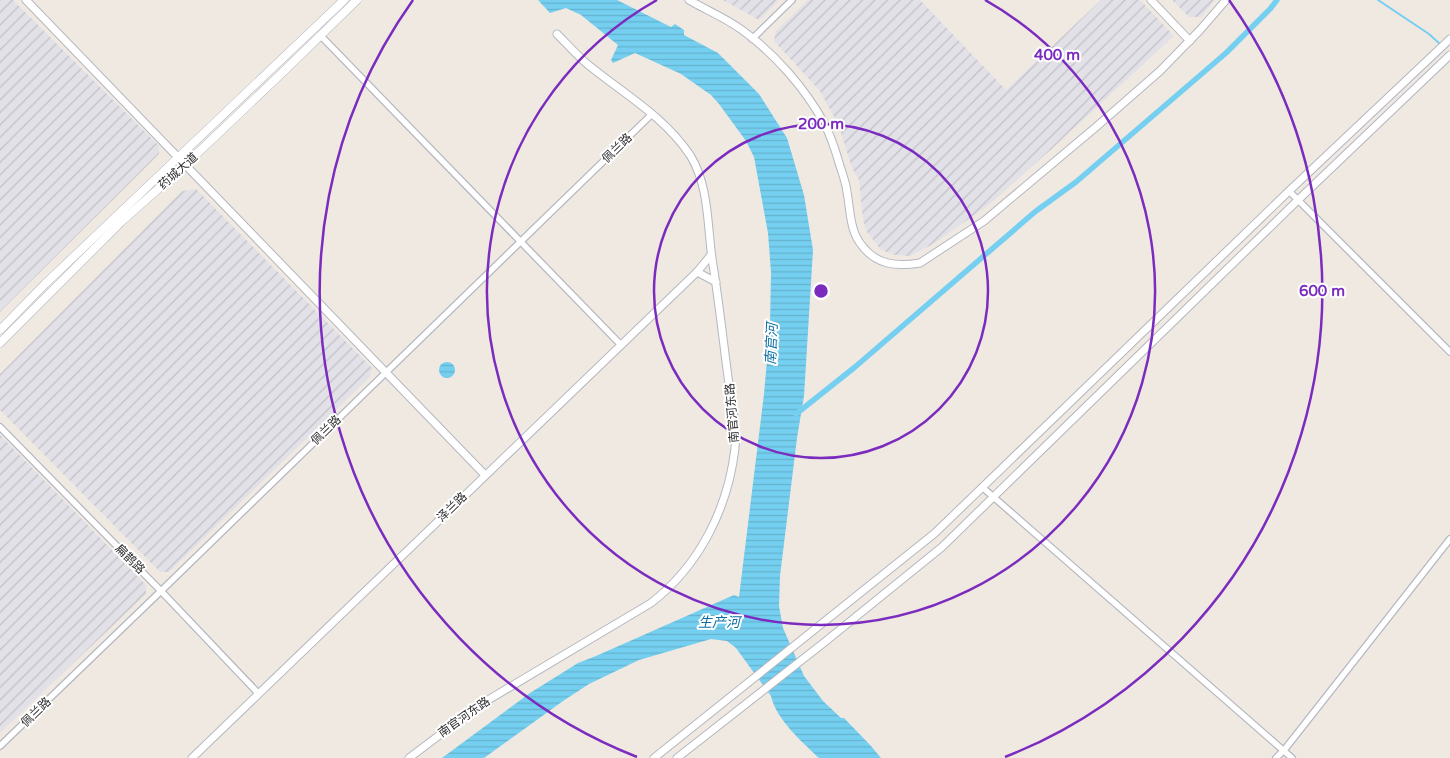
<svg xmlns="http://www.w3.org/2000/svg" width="1450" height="758" viewBox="0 0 1450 758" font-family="'Varela Round','Noto Sans SC',sans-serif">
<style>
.industrial{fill:url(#industrial-furrows)}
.water{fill:url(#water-rules)}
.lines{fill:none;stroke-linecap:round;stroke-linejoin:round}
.stream{stroke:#75cff0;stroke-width:2}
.canal{stroke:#75cff0;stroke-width:5.5}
.minor-casing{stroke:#b4b7c1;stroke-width:8}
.tertiary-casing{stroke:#b4b7c1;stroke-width:9}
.secondary-casing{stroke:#b4b7c1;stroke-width:9}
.minor{stroke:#fff;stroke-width:5.5}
.tertiary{stroke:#fff;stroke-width:7}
.secondary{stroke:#fff;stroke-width:8}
.ring{fill:none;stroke:#7b2cbf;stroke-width:2.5}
.labels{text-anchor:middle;stroke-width:4;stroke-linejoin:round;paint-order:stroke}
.street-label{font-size:12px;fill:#2e2e2e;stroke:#fff}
.water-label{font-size:14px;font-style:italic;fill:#0d6fa3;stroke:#fff}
.centre{fill:#7b2cbf;stroke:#fff;stroke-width:2.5}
.ring-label{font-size:15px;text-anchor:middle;font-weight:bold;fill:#7b2cbf;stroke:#fff;stroke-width:4;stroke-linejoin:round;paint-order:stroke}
</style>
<defs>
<pattern id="industrial-furrows" width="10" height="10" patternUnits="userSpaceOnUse" patternTransform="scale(1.25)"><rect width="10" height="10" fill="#e3e1e8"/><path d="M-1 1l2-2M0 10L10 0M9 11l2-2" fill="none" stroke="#c3c1c7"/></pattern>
<pattern id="water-rules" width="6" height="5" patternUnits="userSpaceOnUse" patternTransform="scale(1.25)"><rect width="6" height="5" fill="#75cff0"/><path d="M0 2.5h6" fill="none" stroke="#66b2ce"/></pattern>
</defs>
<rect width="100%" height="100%" fill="#efe9e1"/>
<g class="industrial">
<path d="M0 0H13L159 146V154L0 312Z"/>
<path d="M723 0H779L759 20Z"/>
<path d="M808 0H920L1006 90 1101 0H1140L1174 36 1057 144 990 204 935 243 910 256 895 255 881 250 867 232 863 220 859 180 852 168 839 126 820 91 774 41 776 31Z"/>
<path d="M1172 0H1215L1201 17H1189Z"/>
<path d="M196 189 373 369 370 372 371 376 169 572H160L0 410V374L182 191Z"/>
<path d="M0 435 146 585V594L0 733Z"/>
</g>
<g class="water">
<path d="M538 0H617L671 27 675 24 684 30V35L718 53 759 94 787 138 804 195 813 250 804 396 797 438 780 576 779 606 783 628 804 676 823 701 841 718H844L871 746 881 758H819C802 742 776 719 771 696L736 648 727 641 711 639 639 660 589 684 563 701 484 758H442L530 693 578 663 596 656 734 595 739 597 764 394 770 325 771 272 768 233 754 157 746 141 719 104 711 95 681 74 635 53 613 63 611 60 618 45 581 15 566 8 550 13Z"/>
<circle cx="447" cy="370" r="8"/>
</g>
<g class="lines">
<path class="stream" d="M1378 0 1429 34 1441 45"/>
<path class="canal" d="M796 414 855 367 1036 211 1076 182 1226 53 1270 9 1277 0"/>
<defs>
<g id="minor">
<path d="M321 36 621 345"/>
<path d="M752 39 792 0"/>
<path d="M1289 191 1450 352"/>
<path d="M0 427 161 591 258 693"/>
<path d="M982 487 1292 758"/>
<path d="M0 746 161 591 652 114"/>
<path d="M1276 758 1285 749 1450 539"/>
</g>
<g id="tertiary">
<path d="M26 0 485 475"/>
<path d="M689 0C706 10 726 18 742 30 774 53 805 88 824 123 831 136 836 152 840 166 843 175 846 183 847 192 850 208 850 230 860 243 875 265 896 267 920 263L984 221 1096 127 1160 71 1200 30 1226 0"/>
<path d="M1151 0 1190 41"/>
<path d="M697 272 716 282"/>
<path d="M192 758 697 272 711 255"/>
<path d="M409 758 478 706 651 603C699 566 728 509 735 448 737 426 731 399 728 377 723 340 719 302 713 265 707 229 710 187 690 155 663 115 622 93 586 63 576 54 566 43 557 34"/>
<path d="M654 758 935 533 1289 191 1450 39"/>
<path d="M677 758 826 641 942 547 1298 200 1450 55"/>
</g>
<g id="secondary">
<path d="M0 330 45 284 344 0"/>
<path d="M0 343 121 222 185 165 283 72 357 0"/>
</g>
</defs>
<use href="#minor" class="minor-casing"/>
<use href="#tertiary" class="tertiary-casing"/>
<use href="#secondary" class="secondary-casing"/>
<use href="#minor" class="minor"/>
<use href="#tertiary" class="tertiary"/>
<use href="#secondary" class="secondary"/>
</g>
<g class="ring">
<circle cx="821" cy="291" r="167"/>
<path d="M985 0A334 334 0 1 1 657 0"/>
<path d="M637 757A501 501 0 0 1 413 0M1229 0A501 501 0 0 1 1005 757"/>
</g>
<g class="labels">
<g class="street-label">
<text transform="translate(617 148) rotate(-44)" y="4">佩兰路</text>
<text transform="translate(178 171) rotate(-42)" y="4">药城大道</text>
<text transform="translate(732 413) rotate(-95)" y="4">南官河东路</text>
<text transform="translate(326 430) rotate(-44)" y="4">佩兰路</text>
<text transform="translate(452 507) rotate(-44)" y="4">泽兰路</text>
<text transform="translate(130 559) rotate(45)" y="4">扁鹊路</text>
<text transform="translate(36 712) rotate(-44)" y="4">佩兰路</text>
<text transform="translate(464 717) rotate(-35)" y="4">南官河东路</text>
</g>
<g class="water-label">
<text transform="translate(771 344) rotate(-87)" y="5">南官河</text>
<text x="719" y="627">生产河</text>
</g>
</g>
<circle cx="821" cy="291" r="8" class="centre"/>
<g class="ring-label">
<text x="1057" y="60">400 m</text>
<text x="821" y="129">200 m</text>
<text x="1322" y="296">600 m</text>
</g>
</svg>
